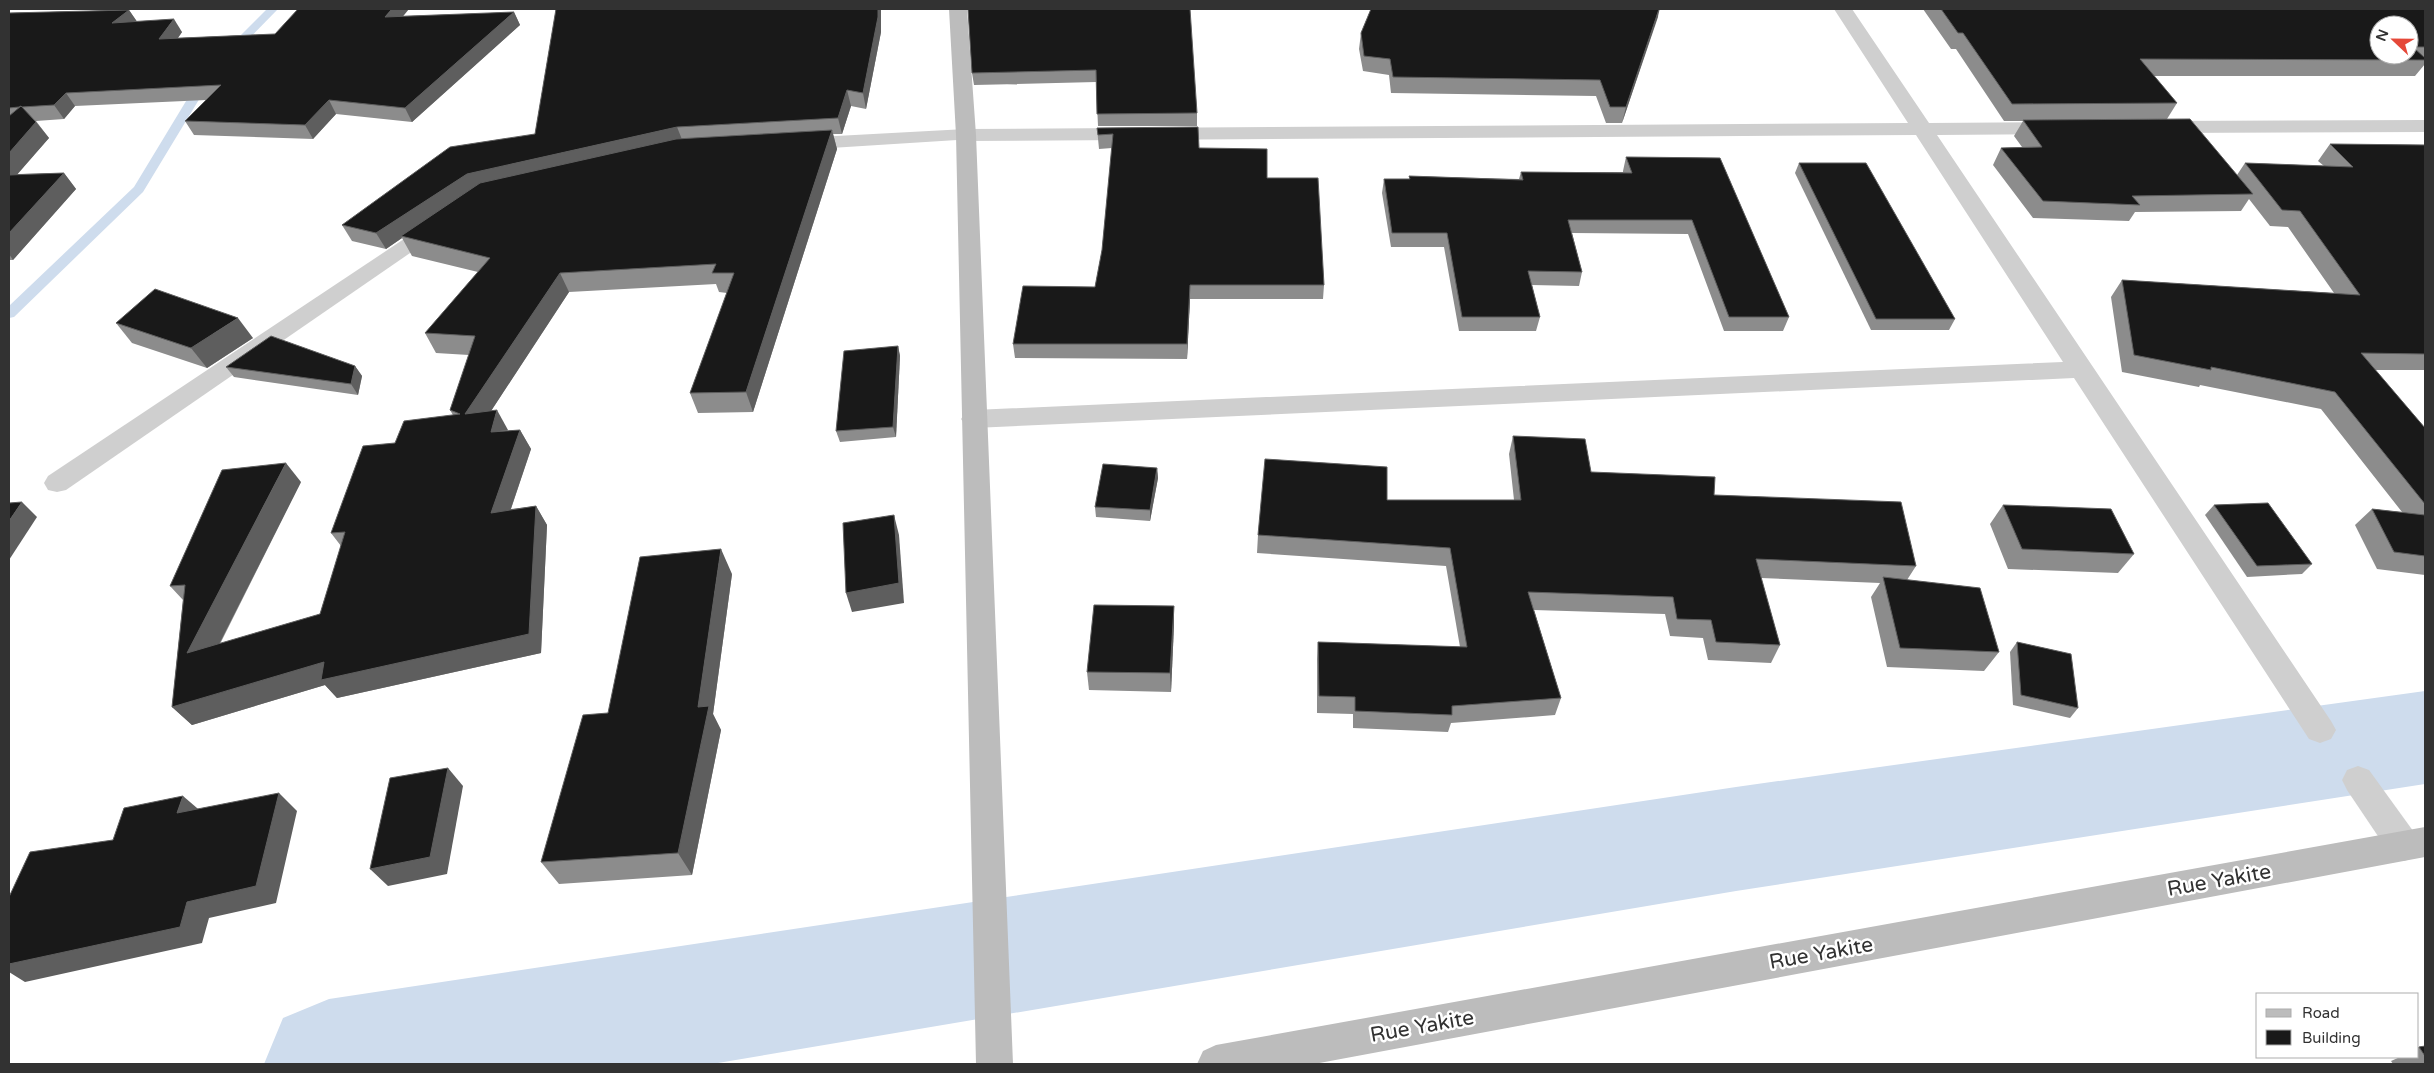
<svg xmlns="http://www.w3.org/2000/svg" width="2434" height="1073" viewBox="0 0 2434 1073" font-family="'Varela Round',sans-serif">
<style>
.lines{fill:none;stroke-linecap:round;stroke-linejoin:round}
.stream{fill:#cedced;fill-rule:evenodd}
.river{fill:#cedced;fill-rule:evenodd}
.lane{fill:#cfcfcf;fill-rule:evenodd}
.street{fill:#cfcfcf;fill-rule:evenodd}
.secondary{fill:#bcbcbc;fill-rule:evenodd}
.wall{fill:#8c8c8c}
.shaded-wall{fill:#5e5e5e}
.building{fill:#191919;stroke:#5e5e5e;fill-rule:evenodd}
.labels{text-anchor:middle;stroke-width:5;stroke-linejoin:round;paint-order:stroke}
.near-street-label{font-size:21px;fill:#323232;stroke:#fff}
</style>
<rect width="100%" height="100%" fill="#fff"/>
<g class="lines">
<g class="stream">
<path d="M267 9H278L236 52H228V48Z"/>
<path d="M203 80 209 83 143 192 14 317 9 318V306L134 187 197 83Z"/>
</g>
<path class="river" d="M2425 691V784L1736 891 712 1064H264L283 1018 329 999 1736 787Z"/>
<g class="lane">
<path d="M966 129 973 131 976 135 973 139 799 150 792 148 789 144 792 140 799 138Z"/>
<path d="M435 221 442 223 445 227 442 231 66 490 57 492 48 490 44 483 48 476 428 223Z"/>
</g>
<g class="street">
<path d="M1834 9H1852L1929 123 2057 122 2064 124 2067 128 2064 132 2057 134 1937 135 2331 721 2336 730 2331 739 2320 743 2309 739 2074 378 974 428 965 425 961 419 965 413 974 410 2063 362 1916 135 966 141 959 139 956 135 959 131 966 129 1908 123Z"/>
<path d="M2425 120V132L2160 133 2153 131 2150 127 2153 123 2160 121Z"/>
<path d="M2358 766 2369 770 2416 835 2421 846 2416 857 2404 861 2392 857 2347 790 2342 780 2347 770Z"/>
</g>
<g class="secondary">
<path d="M949 9H967L976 135 1013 1064H976L956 135Z"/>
<path d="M2425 827V857L1314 1064H1197L1203 1051 1216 1045Z"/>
</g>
</g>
<g class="wall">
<path d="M556 9H881V32L866 109 851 106 842 134H833L837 149 753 412 698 413 690 393 727 293 719 292 716 284 569 292 491 411 508 431 520 430 531 449 511 509 536 506 547 525 541 653 337 698 325 685 192 725 172 707 183 600 170 586 301 482 220 644 320 614 341 546 331 533 395 443 453 415 450 410 469 355 436 353 425 333 478 272 412 256 402 238 386 249 352 241 342 225 535 134Z"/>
<path d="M968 9 1197 113V126H1098L1096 82 974 85 972 73Z"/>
<path d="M1371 9H1660L1622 123H1606L1596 96 1391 93 1389 75 1363 71 1359 49 1361 33Z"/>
<path d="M1923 9H2425V64L2415 76H2154L2177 103 2167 119 2237 175 2245 163 2324 166 2318 161 2330 144 2425 145V370H2375L2425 428V575L2377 569 2355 525 2372 509 2402 512 2321 409 2200 385 2199 387 2122 372 2111 297 2122 280 2334 293 2288 227 2270 226 2249 199 2241 211 2135 212 2129 221 2033 218 1993 165 2001 148 2022 147 2014 136 2023 121H2004L1956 49H1951Z"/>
<path d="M129 10 137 22 182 32 178 38 275 34 403 16 514 12 520 25 412 122 336 114 313 139 194 135 185 121 206 100 75 106 64 119 36 121 49 138 17 174 64 173 76 189 13 260H10L9 261V13Z"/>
<path d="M1097 128 1199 148 1267 178 1324 285 1323 299H1190L1187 359 1015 358 1013 344 1095 287 1102 250 1112 148 1099 149Z"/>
<path d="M1626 157 1720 158 1789 317 1783 331H1724L1688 234 1572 233 1582 272 1579 286 1532 285 1540 317 1536 331H1459L1444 247H1391L1382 193 1384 179H1409V176L1519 179 1521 172H1623V171Z"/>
<path d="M1799 163 1955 319 1949 330H1871L1795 173Z"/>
<path d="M116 323 253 338 207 368 132 343Z"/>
<path d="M898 346 900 356 896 437 840 442 836 431Z"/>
<path d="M355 366 362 376 358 395 234 377 226 367Z"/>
<path d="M1513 436 1591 472 1714 495 1916 566 1907 580 1999 652 1984 671 1887 667 1871 597 1880 583 1761 578 1780 645 1771 663 1708 660 1703 638 1670 636 1665 614 1534 610 1561 698 1555 715 1451 723 1448 732 1353 728V714L1317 713V659L1318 642 1460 647 1446 566 1257 553 1258 535 1387 500H1514L1509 454Z"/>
<path d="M1157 468 1158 478 1150 521 1096 517 1095 507Z"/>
<path d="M2003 505 2134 554 2118 573 2008 569 1990 524Z"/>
<path d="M2214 505 2312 564 2302 574 2247 577 2205 515Z"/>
<path d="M732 574 713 714 721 730 692 875 559 884 541 862 608 713Z"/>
<path d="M1174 606V625L1171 692 1089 690 1087 672Z"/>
<path d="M2017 642 2078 708 2070 718 2013 705 2010 652Z"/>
<path d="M2425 1046V1064H2393L2391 1061 2400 1057H2418V1047Z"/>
</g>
<g class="shaded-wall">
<path d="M392 9H409L392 30 385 17Z"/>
<path d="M878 9H881V32L866 109 863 93Z"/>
<path d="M1659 9 1658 17 1622 123 1626 107Z"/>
<path d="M129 10 138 23H112Z"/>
<path d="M514 12 520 25 412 122 405 108Z"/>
<path d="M174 19 182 32 168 52 159 39Z"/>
<path d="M847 90 851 106 842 134 838 118Z"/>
<path d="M66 93 75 106 64 119 54 105Z"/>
<path d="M329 100 336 114 313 139 305 125Z"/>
<path d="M36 122 49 138 9 184V153Z"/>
<path d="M677 127 683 142 401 236 402 238 386 249 376 233 467 174Z"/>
<path d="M832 130 837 149 753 412 746 392Z"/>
<path d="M64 173 76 189 13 260 9 254V233Z"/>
<path d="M560 273 569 292 476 434 465 414Z"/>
<path d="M1190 285V299L1187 359V344Z"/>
<path d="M238 318 253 338 207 368 191 348Z"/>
<path d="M898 346 900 356 896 437 893 427Z"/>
<path d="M355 366 362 376 358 395 351 384Z"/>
<path d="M497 410 508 430 491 432Z"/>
<path d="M520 430 531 449 503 532 491 513Z"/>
<path d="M286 463 301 482 205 672 187 653Z"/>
<path d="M1157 468 1158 478 1150 521V510Z"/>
<path d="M22 502 37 517 9 560V521Z"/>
<path d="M536 506 547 525 541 653 337 698 325 685 192 725 172 707Z"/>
<path d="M894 515 899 535 904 603 852 612 846 593Z"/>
<path d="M721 549 732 574 713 714 721 730 692 875 678 853 698 707Z"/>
<path d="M1174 606V625L1171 692 1170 673Z"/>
<path d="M448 768 463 786 447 874 388 886 370 869Z"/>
<path d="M279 793 297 811 276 903 209 918 202 943 25 982 9 972V964L187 902Z"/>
<path d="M183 796 204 814 177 813Z"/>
</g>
<g class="building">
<path d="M298 9H392L385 17 514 12 405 108 329 100 305 125 185 121 221 85 66 93 54 105 22 107 21 106 19 107 9 108V13L129 10 112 23 174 19 159 39 275 34Z"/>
<path d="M556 9H878V17L863 93 847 90 838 118 677 127 467 174 376 233 342 225 450 147 535 134Z"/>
<path d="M968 9H1190L1197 113 1097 114 1096 70 972 73Z"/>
<path d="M1371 9H1659L1626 107H1610L1600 80 1393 77 1390 59 1364 56 1361 33Z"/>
<path d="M1941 9H2425V47H2413L2425 58V60L2140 59 2177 103 2012 104 1963 33H1958ZM2379 25H2409V55H2379Z"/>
<path d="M21 106 36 122 9 153V116Z"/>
<path d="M2190 119 2253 194 2132 196 2140 205 2043 201 2001 148 2042 147 2023 120Z"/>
<path d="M1198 127 1199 148 1267 149V178H1318L1324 285H1190L1187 344H1013L1023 286 1095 287 1102 250 1113 134 1098 135 1097 128Z"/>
<path d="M832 130 746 392 690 393 734 273H712L716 264 560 273 465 414 497 410 491 432 520 430 491 513 536 506 529 634 321 680 324 662 172 707 185 585 170 586 222 470 286 463 187 653 320 614 345 532 331 533 363 446 395 443 404 421 460 414 450 410 475 336 425 333 490 258 401 236 480 183 676 139Z"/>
<path d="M2330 144 2425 145V354L2361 353 2425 428V504L2335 392 2211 367V370L2134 355 2122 280 2360 295 2300 211 2282 210 2245 163 2353 167Z"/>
<path d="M1626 157 1720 158 1789 317H1729L1692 220H1568L1582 272 1528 271 1540 317H1462L1447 233H1392L1384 179H1410L1409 176 1523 180 1521 172 1632 173Z"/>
<path d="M1799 163H1866L1955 319H1876Z"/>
<path d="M64 173 9 233V175Z"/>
<path d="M155 289 238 318 191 348 116 323Z"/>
<path d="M271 336 355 366 351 384 226 367Z"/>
<path d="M898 346 893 427 836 431 844 351Z"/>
<path d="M1513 436 1585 439 1591 472 1715 477 1714 495 1901 502 1916 566 1756 559 1780 645 1716 642 1711 620 1677 619 1673 597 1528 592 1561 698 1452 706V715L1355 711V697L1319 696 1318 642 1467 647 1450 548 1258 535 1265 459 1387 467V500H1521Z"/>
<path d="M1103 464 1157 468 1150 510 1095 507Z"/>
<path d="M22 502 9 521V503Z"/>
<path d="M2268 503 2312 564 2257 566 2214 505Z"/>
<path d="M2003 505 2111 509 2134 554 2022 549Z"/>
<path d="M2372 509 2425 515V556L2394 552Z"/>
<path d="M894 515 899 583 846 593 843 523Z"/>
<path d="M721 549 698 707 709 706 678 853 541 862 583 715 608 713 640 557Z"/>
<path d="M1883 577 1980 588 1999 652 1900 648Z"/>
<path d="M1094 605 1174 606 1170 673 1087 672Z"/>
<path d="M2017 642 2071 654 2078 708 2021 695Z"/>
<path d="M448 768 430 857 370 869 390 778Z"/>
<path d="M279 793 256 886 187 902 180 927 9 964V897L30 852 113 840 124 808 183 796 177 813Z"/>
<path d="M2425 1046V1056L2419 1047Z"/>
</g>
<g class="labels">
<g class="near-street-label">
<text transform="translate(2219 880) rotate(-10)" y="7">Rue Yakite</text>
<text transform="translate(1821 953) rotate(-10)" y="7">Rue Yakite</text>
<text transform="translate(1422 1026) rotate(-10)" y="7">Rue Yakite</text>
</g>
</g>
<rect width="2434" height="1073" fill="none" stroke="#323232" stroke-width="20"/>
<rect x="2256" y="993" width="162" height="65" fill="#ffffff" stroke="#adadad"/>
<rect x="2266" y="1009" width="25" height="8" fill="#bcbcbc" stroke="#adadad"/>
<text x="2302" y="1018" font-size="15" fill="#323232">Road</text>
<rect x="2266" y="1030" width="25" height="15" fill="#191919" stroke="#adadad"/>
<text x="2302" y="1043" font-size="15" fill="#323232">Building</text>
<g transform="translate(2394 40) rotate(292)"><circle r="24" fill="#ffffff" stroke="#adadad"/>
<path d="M0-4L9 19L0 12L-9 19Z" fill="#e54839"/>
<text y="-8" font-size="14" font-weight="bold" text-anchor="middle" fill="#323232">N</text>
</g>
</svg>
